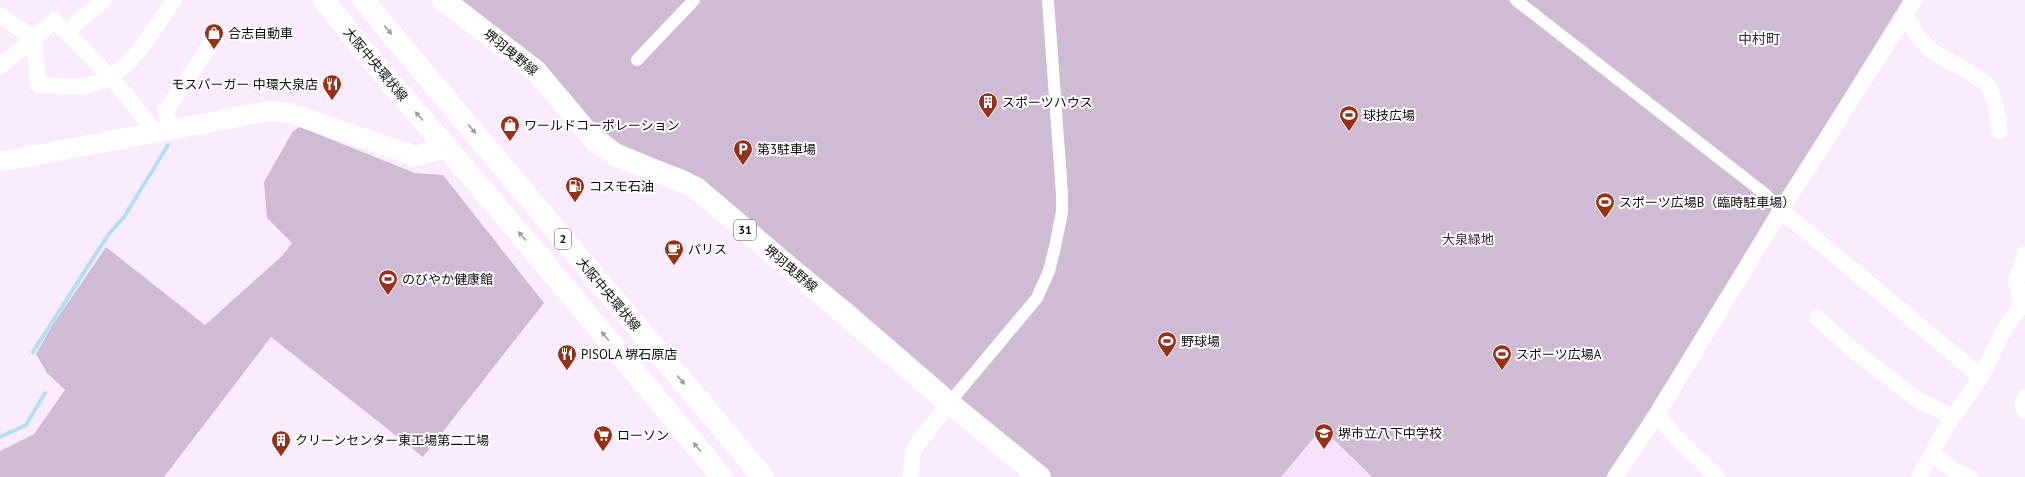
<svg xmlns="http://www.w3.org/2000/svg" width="2025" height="477" viewBox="0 0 2025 477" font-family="'PT Sans','Noto Sans JP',sans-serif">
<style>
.built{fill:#f7e1fd}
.green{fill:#d0bbd5}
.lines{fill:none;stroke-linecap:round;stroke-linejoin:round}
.stream{stroke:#b4def2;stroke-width:4}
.pedestrian{stroke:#fff;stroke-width:12}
.minor{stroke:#fff;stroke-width:16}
.tertiary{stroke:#fff;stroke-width:20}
.primary{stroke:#fff;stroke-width:22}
.oneway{fill:#9f9ca0}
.labels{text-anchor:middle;stroke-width:4;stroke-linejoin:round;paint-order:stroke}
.shield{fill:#fff;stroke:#585258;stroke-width:1}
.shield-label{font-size:12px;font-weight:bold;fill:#100811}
.poi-label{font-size:13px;fill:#100811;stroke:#fff;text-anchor:start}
.street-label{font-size:13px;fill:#100811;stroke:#fff}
.park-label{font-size:13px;fill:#412049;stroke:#fff}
.neighbourhood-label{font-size:14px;fill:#38263c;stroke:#fff}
</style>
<rect width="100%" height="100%" fill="#faecfe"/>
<path class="built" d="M1322 427 1365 472 1372 477H1282Z"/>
<g class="green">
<path d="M462 0H1903L1608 477H1372L1322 428 1281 477H1051L853 305 692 174 620 144 586 117 538 59Z"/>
<path d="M300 127 415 173 443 175 544 303 423 457 271 337 164 477H0V451L34 434 65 390 47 373 36 354 52 326 106 247 205 325 282 256 292 243 267 218 264 182 293 131Z"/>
</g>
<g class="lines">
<g class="stream">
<path d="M33 352 108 235 124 217 168 145"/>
<path d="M0 437 26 425 45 393"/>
</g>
<g class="pedestrian">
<path d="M1516 0 1765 194 1781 210"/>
<path d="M637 60 694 0"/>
<path d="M949 403 1037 298 1049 271 1055 247 1062 212V194L1048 0"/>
</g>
<g class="minor">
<path d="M1905 14C1913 29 1923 46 1938 55 1951 62 1980 76 1988 86 1996 96 1998 119 1999 131"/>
<path d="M0 15 34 39 0 66"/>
<path d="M66 32 104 0"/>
<path d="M170 130 166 110 219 32"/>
<path d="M155 133C126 91 90 56 54 20L34 39 38 85C52 85 67 87 81 86 126 83 151 33 174 0"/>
<path d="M1781 210 1981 377"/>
<path d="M1817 318 1858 354 1919 401 1953 417"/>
<path d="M2025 397 2022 406 2025 411"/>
<path d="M1657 414 1676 437 1717 477"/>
<path d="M1932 453 1957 473 1970 477"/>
<path d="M910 477 914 448 949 403"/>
<path d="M1615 477 1657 414 1781 210 1915 0"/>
<path d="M1919 477 1946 427 1981 377 2005 328 2022 305 2016 282 2025 254"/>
</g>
<path class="tertiary" d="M0 162 269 111 290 113 415 156 447 148"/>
<g class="primary">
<path d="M324 0 365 52 531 247 722 477"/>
<path d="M363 0 763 477"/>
<path d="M443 0 536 71 595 141 617 156 682 181 696 188 949 403 1040 477"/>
</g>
</g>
<defs><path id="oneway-solid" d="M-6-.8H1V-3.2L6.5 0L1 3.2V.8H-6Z"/></defs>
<g class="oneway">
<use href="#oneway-solid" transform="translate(388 30) rotate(50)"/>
<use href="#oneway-solid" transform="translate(419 116) rotate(-131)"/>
<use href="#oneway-solid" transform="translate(472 129) rotate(50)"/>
<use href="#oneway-solid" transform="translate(522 236) rotate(-130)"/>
<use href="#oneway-solid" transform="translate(605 336) rotate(-130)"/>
<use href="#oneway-solid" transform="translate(681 380) rotate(50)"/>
<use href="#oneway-solid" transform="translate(697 447) rotate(-130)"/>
</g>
<defs>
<symbol id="shop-pin" viewBox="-11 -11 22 30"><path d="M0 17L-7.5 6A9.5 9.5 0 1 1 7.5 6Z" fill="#983018" stroke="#fff"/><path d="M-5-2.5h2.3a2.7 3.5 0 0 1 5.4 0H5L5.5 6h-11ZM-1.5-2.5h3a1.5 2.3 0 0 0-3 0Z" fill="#fff"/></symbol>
<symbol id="restaurant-pin" viewBox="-11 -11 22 30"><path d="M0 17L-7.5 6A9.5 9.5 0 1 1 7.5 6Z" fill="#983018" stroke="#fff"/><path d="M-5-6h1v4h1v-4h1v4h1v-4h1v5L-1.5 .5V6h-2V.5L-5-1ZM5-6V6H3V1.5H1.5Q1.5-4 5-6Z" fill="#fff"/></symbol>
<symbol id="building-pin" viewBox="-11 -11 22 30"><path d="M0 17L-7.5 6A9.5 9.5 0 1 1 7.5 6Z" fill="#983018" stroke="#fff"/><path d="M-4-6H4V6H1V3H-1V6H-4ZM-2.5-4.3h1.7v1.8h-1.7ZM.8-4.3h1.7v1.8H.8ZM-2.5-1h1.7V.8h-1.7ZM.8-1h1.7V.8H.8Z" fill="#fff"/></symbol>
<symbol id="stadium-pin" viewBox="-11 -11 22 30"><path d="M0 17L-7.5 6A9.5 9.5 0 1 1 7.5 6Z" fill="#983018" stroke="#fff"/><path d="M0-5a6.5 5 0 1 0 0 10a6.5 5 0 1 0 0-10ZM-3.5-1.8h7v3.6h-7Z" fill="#fff"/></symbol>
<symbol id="parking-pin" viewBox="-11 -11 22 30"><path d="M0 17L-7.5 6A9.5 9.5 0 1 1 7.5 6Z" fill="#983018" stroke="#fff"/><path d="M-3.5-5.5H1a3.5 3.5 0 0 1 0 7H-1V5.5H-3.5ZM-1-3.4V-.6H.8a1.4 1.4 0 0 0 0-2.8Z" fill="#fff"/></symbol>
<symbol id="fuel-pin" viewBox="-11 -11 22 30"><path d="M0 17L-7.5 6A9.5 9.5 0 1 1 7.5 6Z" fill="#983018" stroke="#fff"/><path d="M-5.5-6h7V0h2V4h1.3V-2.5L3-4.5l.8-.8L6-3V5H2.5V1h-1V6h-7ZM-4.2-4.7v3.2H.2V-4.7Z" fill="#fff"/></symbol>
<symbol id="cafe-pin" viewBox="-11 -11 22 30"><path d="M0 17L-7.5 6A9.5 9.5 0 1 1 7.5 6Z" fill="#983018" stroke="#fff"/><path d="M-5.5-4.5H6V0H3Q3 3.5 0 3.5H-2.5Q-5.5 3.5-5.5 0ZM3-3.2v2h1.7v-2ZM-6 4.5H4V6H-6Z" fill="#fff"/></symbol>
<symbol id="school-pin" viewBox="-11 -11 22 30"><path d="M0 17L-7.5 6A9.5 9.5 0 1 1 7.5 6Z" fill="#983018" stroke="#fff"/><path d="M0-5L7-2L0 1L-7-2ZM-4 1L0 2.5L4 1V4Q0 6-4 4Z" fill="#fff"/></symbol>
<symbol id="supermarket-pin" viewBox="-11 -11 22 30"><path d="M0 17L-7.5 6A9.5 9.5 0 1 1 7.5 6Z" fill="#983018" stroke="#fff"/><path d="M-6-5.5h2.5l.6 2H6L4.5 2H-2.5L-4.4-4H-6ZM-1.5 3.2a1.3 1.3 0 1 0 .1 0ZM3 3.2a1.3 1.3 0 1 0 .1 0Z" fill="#fff"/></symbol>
</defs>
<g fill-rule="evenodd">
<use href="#shop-pin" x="203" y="22" width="22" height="30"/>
<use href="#restaurant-pin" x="321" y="73" width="22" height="30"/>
<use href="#building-pin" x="977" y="91" width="22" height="30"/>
<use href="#stadium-pin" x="1338" y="104" width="22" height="30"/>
<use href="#shop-pin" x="499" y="114" width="22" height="30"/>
<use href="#parking-pin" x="732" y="138" width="22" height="30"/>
<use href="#fuel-pin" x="564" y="175" width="22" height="30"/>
<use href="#stadium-pin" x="1594" y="191" width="22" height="30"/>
<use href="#cafe-pin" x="663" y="238" width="22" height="30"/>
<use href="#stadium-pin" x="377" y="268" width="22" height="30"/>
<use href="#stadium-pin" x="1156" y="330" width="22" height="30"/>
<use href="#restaurant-pin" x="556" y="343" width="22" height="30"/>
<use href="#stadium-pin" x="1491" y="343" width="22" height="30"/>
<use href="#school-pin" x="1313" y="422" width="22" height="30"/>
<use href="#supermarket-pin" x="592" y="424" width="22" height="30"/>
<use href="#building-pin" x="270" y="429" width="22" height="30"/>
</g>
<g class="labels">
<g class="shield">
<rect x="734" y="220" width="22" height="20" rx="3"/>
<rect x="555" y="229" width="16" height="20" rx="3"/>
</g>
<g class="shield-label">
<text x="745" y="234">31</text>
<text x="563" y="243">2</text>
</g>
<g class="poi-label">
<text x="228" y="38">合志自動車</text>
<text x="318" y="89" text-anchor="end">モスバーガー 中環大泉店</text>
<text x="1002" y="107">スポーツハウス</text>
<text x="1363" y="120">球技広場</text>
<text x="524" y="130">ワールドコーポレーション</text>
<text x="757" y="154">第3駐車場</text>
<text x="589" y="191">コスモ石油</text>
<text x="1619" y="207">スポーツ広場B（臨時駐車場）</text>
<text x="688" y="254">パリス</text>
<text x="402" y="284">のびやか健康館</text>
<text x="1181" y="346">野球場</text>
<text x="581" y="359">PISOLA 堺石原店</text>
<text x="1516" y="359">スポーツ広場A</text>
<text x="1338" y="438">堺市立八下中学校</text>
<text x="617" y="440">ローソン</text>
<text x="295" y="445">クリーンセンター東工場第二工場</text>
</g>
<g class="street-label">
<text transform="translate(511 52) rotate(39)" y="5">堺羽曳野線</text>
<text transform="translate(376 64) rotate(50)" y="5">大阪中央環状線</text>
<text transform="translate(791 268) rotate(40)" y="5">堺羽曳野線</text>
<text transform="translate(609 294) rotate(50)" y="5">大阪中央環状線</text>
</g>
<g class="park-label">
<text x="1468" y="244">大泉緑地</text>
</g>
<g class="neighbourhood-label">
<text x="1759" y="44">中村町</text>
</g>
</g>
</svg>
